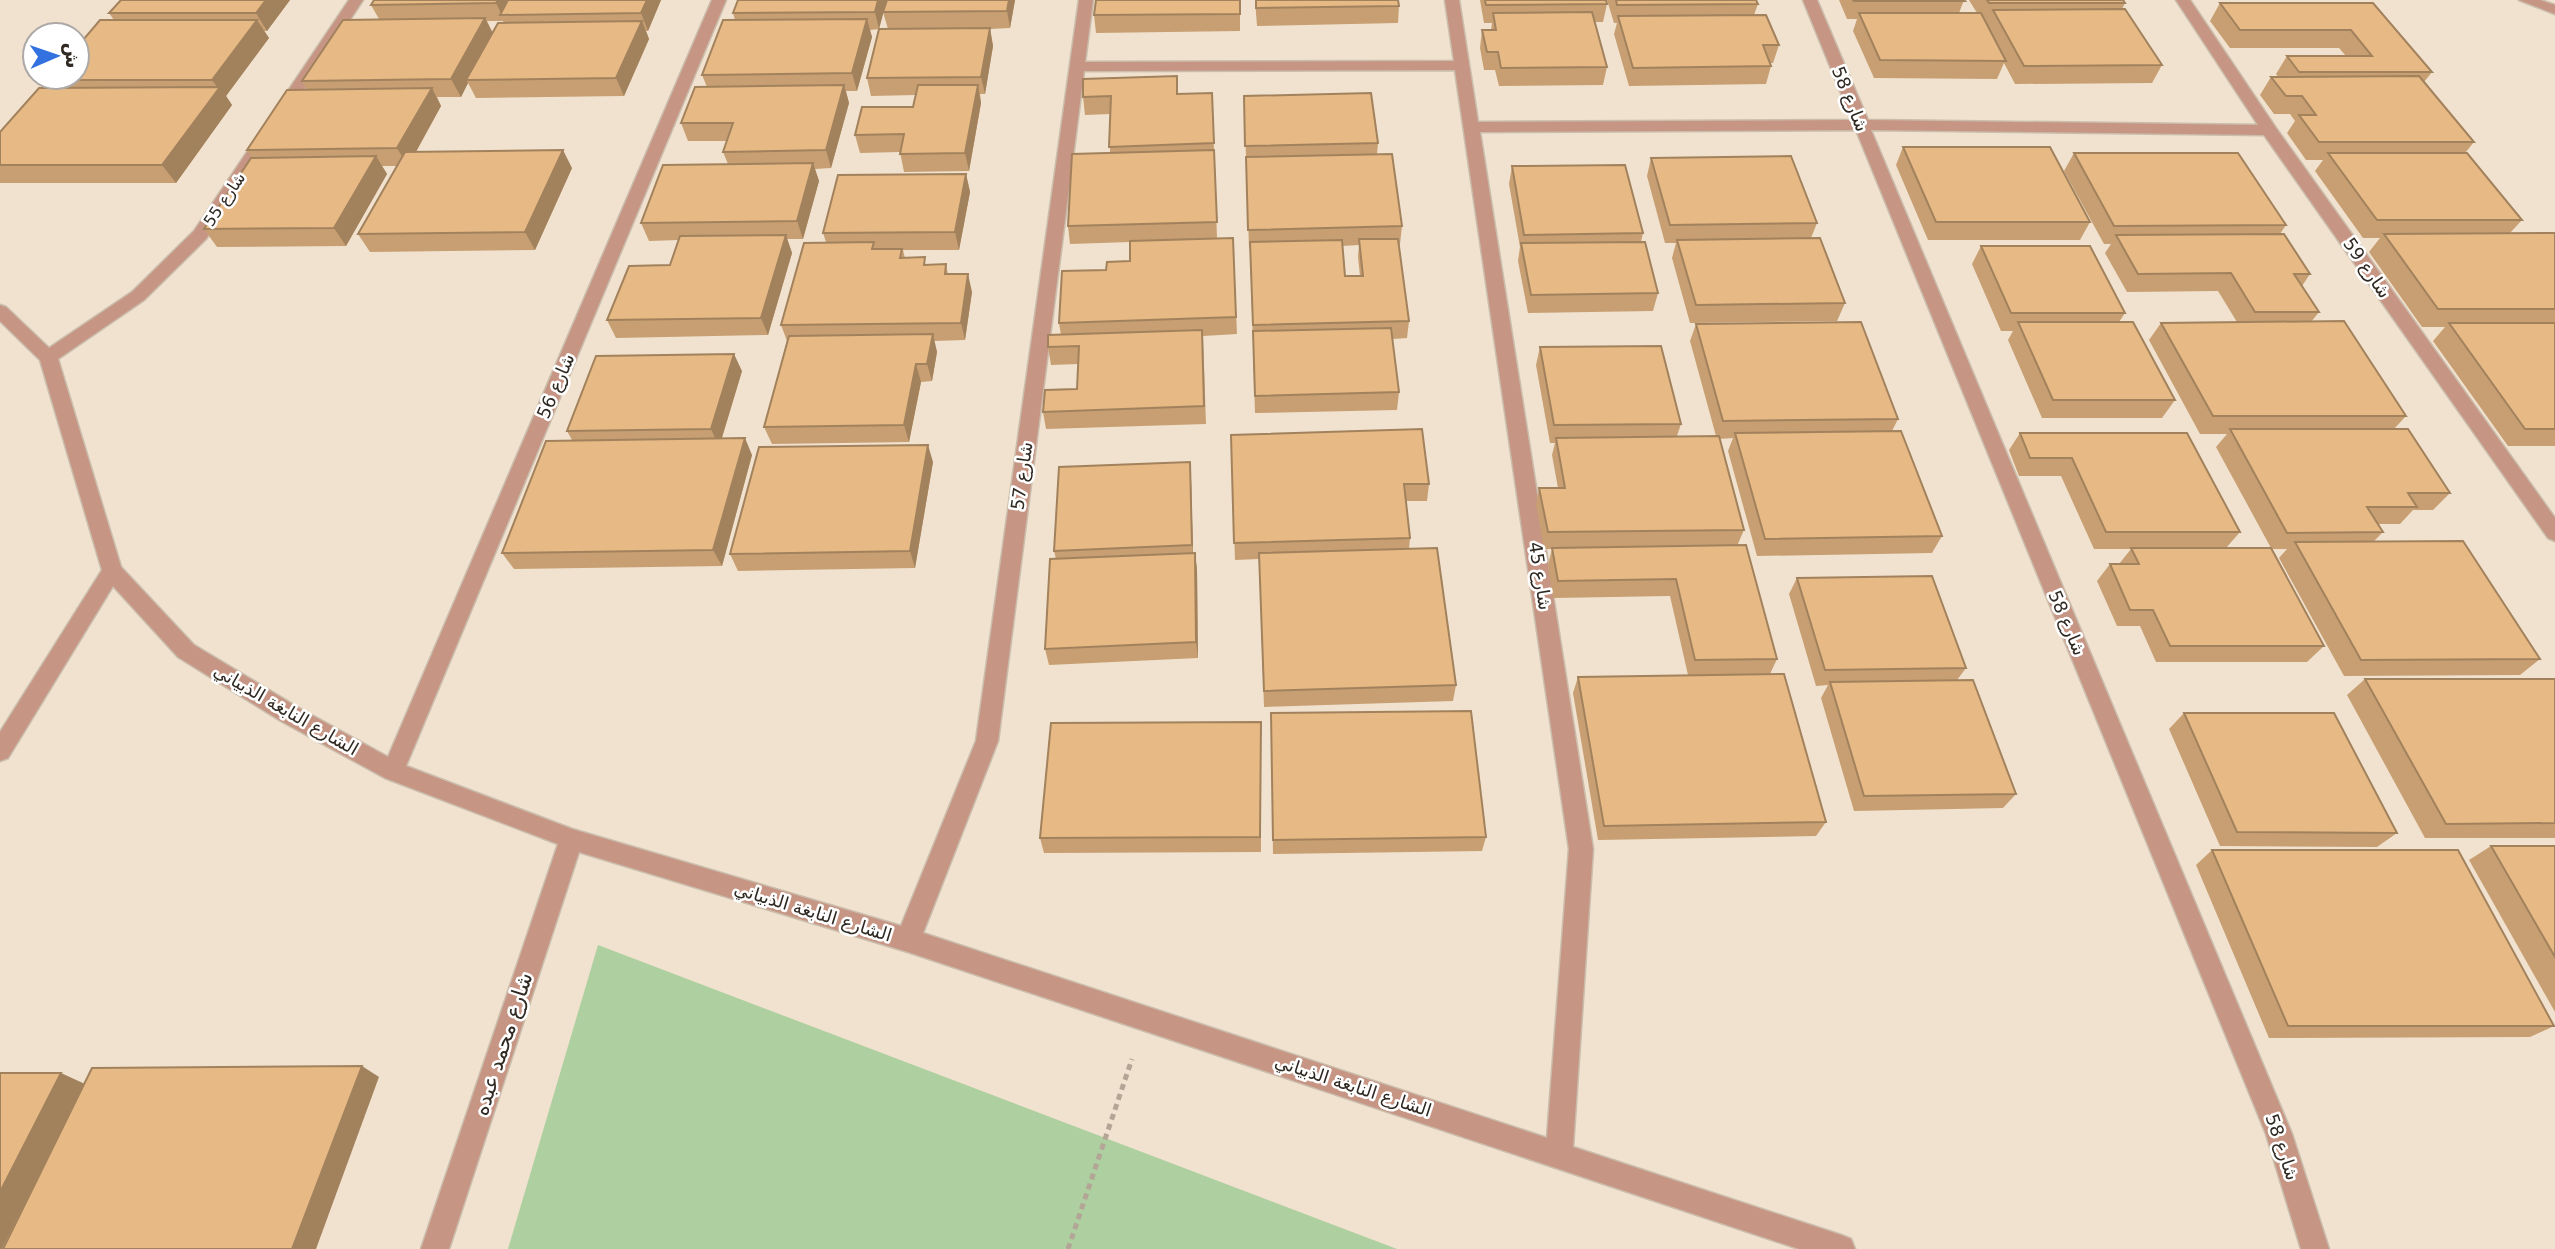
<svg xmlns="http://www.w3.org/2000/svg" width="2555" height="1249" viewBox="0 0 2555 1249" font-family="'DejaVu Sans','Noto Sans Arabic',sans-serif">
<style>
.green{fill:#aecf9f}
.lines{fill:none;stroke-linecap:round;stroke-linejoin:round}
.minor-casing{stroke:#cabdac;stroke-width:3}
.path{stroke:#b3a697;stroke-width:5;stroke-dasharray:6 4.5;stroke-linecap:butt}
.minor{fill:#c79584;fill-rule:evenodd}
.wall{fill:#c79f72;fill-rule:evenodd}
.shaded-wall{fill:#a2825d}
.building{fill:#e7b985;stroke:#a2825d;stroke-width:2}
.labels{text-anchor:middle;stroke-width:5;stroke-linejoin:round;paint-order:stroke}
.far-street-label{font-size:16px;fill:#2f2922;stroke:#fff}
.street-label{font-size:18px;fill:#2f2922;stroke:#fff}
.near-street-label{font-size:21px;fill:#2f2922;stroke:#fff}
</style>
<rect width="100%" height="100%" fill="#f1e2cf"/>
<path class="green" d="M598 945 1397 1249H508Z"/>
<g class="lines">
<defs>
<g id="minor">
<path d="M349 0H363L206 239 144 300 58 359 121 567 194 645 297 707 388 757 712 0H726L406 766 572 829 901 926 976 741 1079 0H1093L1085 62 1454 61 1445 0H1459L1478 122 1852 120 1803 0H1817L1868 120 2258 125 2176 0H2190L2276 128 2555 518V541L2548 538 2264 135 1871 130 2292 1134 2329 1249H2301L2266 1134 1856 130 1480 132 1593 849 1573 1147 1841 1235 1851 1239 1855 1249H1799L908 952 579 852 449 1249H421L558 844 385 778 281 721 178 657 113 586 8 758 0 761V732L102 570 40 360 0 321V305L6 307 49 348 132 292 194 231ZM1455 70 1569 849 1547 1138 923 933 998 741 1084 71Z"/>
<path d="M2519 0H2540L2555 5V14Z"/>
</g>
</defs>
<use href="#minor" class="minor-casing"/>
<path class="path" d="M1068 1249 1132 1059"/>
<use href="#minor" class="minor"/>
</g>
<g class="wall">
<path d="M121 0H290L267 31H264L269 38 226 96 232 105 176 183H0V132L53 88 48 80 114 20 109 13Z"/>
<path d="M661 0 648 31H646L649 39 624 96 476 98 468 83 461 97H437L441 106 416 152 572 168 535 250 370 252 358 234 397 166H382L387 174 346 246 217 247 204 229 252 158 247 150 307 90 302 81 379 19 371 5ZM487 21H503L504 23 493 33Z"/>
<path d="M887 0H1015L1010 28 990 29 993 46 985 94H980L981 103 969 171 904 172 900 152 860 153 855 135 913 107 916 95 871 96 867 78 888 29 883 12 879 29 870 30 872 37 857 91H846L849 103 831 168 815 169 819 181 803 239H787L792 253 768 335 616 338 607 320 670 265 679 240 649 241 641 223 728 164 723 152 727 141H688L681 123 707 87 702 75 735 20 733 13Z"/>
<path d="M1240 0V31L1096 33 1094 15Z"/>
<path d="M1255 0H1398L1399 6 1398 23 1257 26Z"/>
<path d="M1480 0H1606L1607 4 1603 22H1595L1607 67 1603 85 1499 86 1495 70H1484L1480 48 1482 30H1491L1492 23H1484Z"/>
<path d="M1607 0H1756L1758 4 1754 15 1779 45 1773 63H1770L1771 66 1766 84 1629 86 1614 34 1617 23H1614Z"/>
<path d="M1839 0H1964L1959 13H1977L1969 0H2123L2125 3 2122 9 2162 65 2152 83 2015 84 2004 63 1997 79 1874 78 1853 31 1857 19H1847Z"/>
<path d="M2220 3H2373L2432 72 2424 82 2474 142 2465 153 2522 220 2510 233 2555 234V446H2508L2433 341 2445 327H2422L2369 252 2380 238H2363L2315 171 2323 160H2306L2287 133 2295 121 2290 114H2274L2260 95 2271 77H2278L2276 74 2287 56H2346L2339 48H2230L2210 21Z"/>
<path d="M1177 76 1178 94 1212 93 1217 238H1233L1237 334 1203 336 1206 424 1046 429 1043 412 1077 389 1079 364 1051 365 1048 347 1061 335 1059 323 1106 270 1130 261V242L1070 244 1068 226 1110 153V114L1085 115 1083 97Z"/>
<path d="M1244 96 1378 143 1377 154 1402 226 1400 244H1399L1409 321 1407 338 1392 339 1399 392 1397 410 1255 413 1250 248H1249ZM1359 245 1358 257 1360 276H1345L1342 246Z"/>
<path d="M1903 147 2090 222 2080 240H1928L1896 165Z"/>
<path d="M2074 153 2286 225 2280 234 2310 274 2302 286 2319 312 2311 322 2406 416 2394 429 2450 493 2433 510H2413L2400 524H2378L2383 532 2374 541 2540 659 2520 675 2344 676 2279 558 2287 549H2272L2324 646 2307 662H2156L2140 626H2117L2097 581 2110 564H2119L2131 549H2094L2061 476H2019L2009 450 2020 433 2240 532 2226 548H2271L2216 447 2227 434H2200L2149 340 2161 323 2237 322 2218 291 2127 292 2105 253 2111 244H2104L2064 171Z"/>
<path d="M1651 158 1817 223 1811 238 1845 303 1837 321 1690 323 1672 258 1676 243H1665L1647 176Z"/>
<path d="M1512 166 1643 233 1641 242 1658 293 1653 311 1528 313 1518 261 1520 247 1509 184Z"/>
<path d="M966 174 970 192 959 250H903L905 258 927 265 946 264 948 274 972 292 965 340 934 341 937 352 932 381 921 382 909 442 772 444 764 427 787 341 781 325 826 242 823 233Z"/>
<path d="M1981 246 2125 313 2119 322 2175 400 2162 418H2042L2008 340 2013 331H2001L1972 264Z"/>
<path d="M1696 324 1898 419 1892 431 1942 536 1932 553 1757 556 1728 451 1733 438 1719 439 1744 530 1737 546 1777 659 1770 674 1826 822 1816 836 1598 840 1573 693 1578 677 1688 675 1670 596 1553 598 1548 565 1552 549H1544L1536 505 1539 488H1558L1552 455 1555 443H1550L1536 365 1540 347 1681 424 1677 436H1716L1690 341Z"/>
<path d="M742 371 722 438 752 455 722 566 514 569 502 553 572 440 567 431Z"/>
<path d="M1231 435 1429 484 1427 501H1406L1410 538 1409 549 1456 685 1453 701 1264 707 1259 559 1235 560Z"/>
<path d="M933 462 915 568 738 571 730 554Z"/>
<path d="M1191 479 1193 553H1195L1197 570 1198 658 1049 665 1045 649 1056 559 1054 551Z"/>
<path d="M1797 578 1966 668 1957 680 2016 794 2003 808 1854 811 1821 698 1828 685 1816 686 1789 594Z"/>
<path d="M2365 679H2555V838H2425L2347 695Z"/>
<path d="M1271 713 1486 837 1482 851 1273 854Z"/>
<path d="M2184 713 2397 833 2377 847 2220 846 2169 729Z"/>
<path d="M1261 722V852L1044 853 1040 838Z"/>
<path d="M2491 846H2555V1012L2469 860Z"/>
<path d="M2212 850 2554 1026 2530 1037 2269 1038 2196 865Z"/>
</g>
<g class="shaded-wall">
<path d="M266 0H290L267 31 256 13Z"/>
<path d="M498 0H516L502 15 496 3Z"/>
<path d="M647 0H661L648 31 641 13Z"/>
<path d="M878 0H887L879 29 875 12Z"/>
<path d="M1009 0H1015L1010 28 1007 11Z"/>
<path d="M485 18 494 36 466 80 468 83 461 97 451 79Z"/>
<path d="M867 19 872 37 857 91 852 73Z"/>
<path d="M257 20 269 38 226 96 232 105 176 183 162 165 218 88 212 80Z"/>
<path d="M642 21 649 39 624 96 616 78Z"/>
<path d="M990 28 993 46 985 94 981 77Z"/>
<path d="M844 85 849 103 831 168 826 150Z"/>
<path d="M978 85 981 103 969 171 965 153Z"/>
<path d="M432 88 441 106 408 166 397 148Z"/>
<path d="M563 150 572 168 535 250 525 232Z"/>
<path d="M376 156 387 174 346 246 334 228Z"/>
<path d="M813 163 819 181 803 239 797 221Z"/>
<path d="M966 174 970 192 959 250 955 232Z"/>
<path d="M786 235 792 253 768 335 761 318Z"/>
<path d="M968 274 972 292 965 340 961 323Z"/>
<path d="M933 334 937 352 932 381 927 364Z"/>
<path d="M734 354 742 371 719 447 711 429Z"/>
<path d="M916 364 921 382 909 442 904 425Z"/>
<path d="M745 438 752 455 722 566 713 550Z"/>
<path d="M928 445 933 462 915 568 910 551Z"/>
<path d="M1190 462 1191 479 1193 562 1192 545Z"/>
<path d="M1195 553 1197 570 1198 658 1196 642Z"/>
<path d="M362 1066 379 1077 316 1249H292Z"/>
<path d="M61 1073 85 1084 2 1249H0V1192Z"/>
</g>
<g class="building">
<path d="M121 0H266L256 13H109Z"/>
<path d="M374 0H498L496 3 371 5Z"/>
<path d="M508 0H647L641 13 500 15Z"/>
<path d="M738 0H878L875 12 733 13Z"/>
<path d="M887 0H1009L1007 11 883 12Z"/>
<path d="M1096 0H1240V14L1094 15Z"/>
<path d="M1256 0H1398L1399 6 1256 8Z"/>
<path d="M1485 0H1606L1607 4 1486 5Z"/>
<path d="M1616 0H1756L1758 4 1617 5Z"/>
<path d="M1853 0H1964L1965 1H1854Z"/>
<path d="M1987 0H2123L2125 3H1989Z"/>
<path d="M2220 3H2373L2432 72H2299L2287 56H2372L2351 30H2240Z"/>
<path d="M2125 9 2162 65 2024 66 1993 10Z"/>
<path d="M1592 12 1607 67 1501 68 1498 52H1487L1482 30H1496L1493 13Z"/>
<path d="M1859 13H1981L2006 61 1880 60Z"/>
<path d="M1766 15 1779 45H1763L1771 66 1633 68 1618 16Z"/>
<path d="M485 18 451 79 302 81 343 20Z"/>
<path d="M867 19 852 73 702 75 723 20Z"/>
<path d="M100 20H257L212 80H48L50 77H77V47Z"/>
<path d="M642 21 616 78 466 80 498 23Z"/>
<path d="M990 28 981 77 867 78 879 29Z"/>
<path d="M1177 76V94L1212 93 1214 143 1109 147 1111 96 1083 97V79Z"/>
<path d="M2419 76 2474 142H2319L2299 115H2316L2302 96H2286L2271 77Z"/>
<path d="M844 85 826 150 723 152 733 123H681L695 87Z"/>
<path d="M918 85H978L965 153 900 154 904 134 855 135 862 107H913Z"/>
<path d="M220 87 162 165H0V132L39 88Z"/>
<path d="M432 88 397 148 247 150 287 90Z"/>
<path d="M1371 93 1378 143 1245 146 1244 96Z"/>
<path d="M1903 147H2050L2090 222H1936Z"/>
<path d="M563 150 525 232 358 234 405 152Z"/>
<path d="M1214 150 1217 222 1068 226 1072 154Z"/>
<path d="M2074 153H2238L2286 225 2114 226Z"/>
<path d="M2328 153H2467L2522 220H2377Z"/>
<path d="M1392 154 1402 226 1248 230 1246 157Z"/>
<path d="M376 156 334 228 204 229 251 158Z"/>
<path d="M1791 156 1817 223 1670 225 1651 158Z"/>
<path d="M813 163 797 221 641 223 663 165Z"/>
<path d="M1625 165 1643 233 1524 235 1512 166Z"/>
<path d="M966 174 955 232 823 233 838 175Z"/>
<path d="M2555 233V309H2438L2384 234Z"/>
<path d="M2284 234 2310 274H2294L2319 312H2255L2231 273 2138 274 2116 235Z"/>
<path d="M786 235 761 318 607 320 629 266 670 265 680 236Z"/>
<path d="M1233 238 1236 317 1059 323 1062 271 1106 270 1107 262 1130 261V241Z"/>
<path d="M1820 238 1845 303 1696 305 1677 240Z"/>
<path d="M1359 239H1398L1409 321 1253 325 1250 242 1342 240 1345 276H1363Z"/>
<path d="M874 242 872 249H902L900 258 925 257 924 265 946 264 945 274H968L961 323 781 325 804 243Z"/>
<path d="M1645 242 1658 293 1531 295 1521 243Z"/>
<path d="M1981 246H2090L2125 313H2011Z"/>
<path d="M2344 321 2406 416H2213L2161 323Z"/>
<path d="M1861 322 1898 419 1723 421 1696 324Z"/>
<path d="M2018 322H2133L2175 400H2053Z"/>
<path d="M2449 323H2555V429H2525Z"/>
<path d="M1391 328 1399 392 1255 396 1253 331Z"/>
<path d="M1202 330 1204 406 1043 412 1045 390 1077 389 1079 346 1048 347V335Z"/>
<path d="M933 334 927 364H916L904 425 764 427 789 336Z"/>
<path d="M1661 346 1681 424 1554 425 1540 347Z"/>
<path d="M734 354 711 429 567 431 596 356Z"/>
<path d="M1422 429 1429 484H1404L1410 538 1234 543 1231 435Z"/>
<path d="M2230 429H2408L2450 493H2408L2417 507H2367L2383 532 2287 533Z"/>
<path d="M1901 431 1942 536 1765 539 1735 433Z"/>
<path d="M2020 433H2187L2240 532H2106L2072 458H2030Z"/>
<path d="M1719 436 1744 530 1548 532 1539 488H1565L1556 438Z"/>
<path d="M745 438 713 550 502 553 546 441Z"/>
<path d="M928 445 910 551 730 554 759 447Z"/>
<path d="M1190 462 1192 545 1054 551 1059 467Z"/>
<path d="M2463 541 2540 659 2361 660 2295 542Z"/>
<path d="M1746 545 1777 659 1695 660 1676 579 1558 581 1552 548Z"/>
<path d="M1437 548 1456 685 1264 691 1259 553Z"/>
<path d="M2131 548H2271L2324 646H2170L2153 610H2130L2110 564H2139Z"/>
<path d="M1195 553 1196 642 1045 649 1050 559Z"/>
<path d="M1932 576 1966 668 1825 670 1797 578Z"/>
<path d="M1784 674 1826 822 1604 826 1578 677Z"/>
<path d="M2365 679H2555V823L2446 824Z"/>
<path d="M1973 680 2016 794 1864 796 1830 682Z"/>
<path d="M1471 711 1486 837 1273 840 1271 713Z"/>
<path d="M2184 713H2334L2397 833 2237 832Z"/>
<path d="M1261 722 1260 837 1040 838 1051 723Z"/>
<path d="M2491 846H2555V957Z"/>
<path d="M2212 850H2458L2554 1026H2288Z"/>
<path d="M362 1066 292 1249H3L92 1068Z"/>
<path d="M0 1073H61L0 1192Z"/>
</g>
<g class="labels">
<g class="far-street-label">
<text transform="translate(224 199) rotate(-56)" y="6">شارع 55</text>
</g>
<g class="street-label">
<text transform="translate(1850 99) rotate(68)" y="6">شارع 58</text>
<text transform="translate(2367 268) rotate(55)" y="6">شارع 59</text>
<text transform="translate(556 386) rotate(-67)" y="6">شارع 56</text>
<text transform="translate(1022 476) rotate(-82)" y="6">شارع 57</text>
<text transform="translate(1540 576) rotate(81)" y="6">شارع 45</text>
<text transform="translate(2067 623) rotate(67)" y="6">شارع 58</text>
<text transform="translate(286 710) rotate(30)" y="6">الشارع النابغة الذبياني</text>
<text transform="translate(813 912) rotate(17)" y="6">الشارع النابغة الذبياني</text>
<text transform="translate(1353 1086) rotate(18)" y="6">الشارع النابغة الذبياني</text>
<text transform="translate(2282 1147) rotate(71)" y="6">شارع 58</text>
</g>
<g class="near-street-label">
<text transform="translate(503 1044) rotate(-72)" y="7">شارع محمد عبده</text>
</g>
</g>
<g transform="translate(56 56) rotate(88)"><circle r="33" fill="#ffffff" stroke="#aca9a7" stroke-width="2"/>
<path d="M0-5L12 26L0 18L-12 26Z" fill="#3271df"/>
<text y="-10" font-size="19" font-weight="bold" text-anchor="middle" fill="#2f2922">ش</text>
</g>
</svg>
